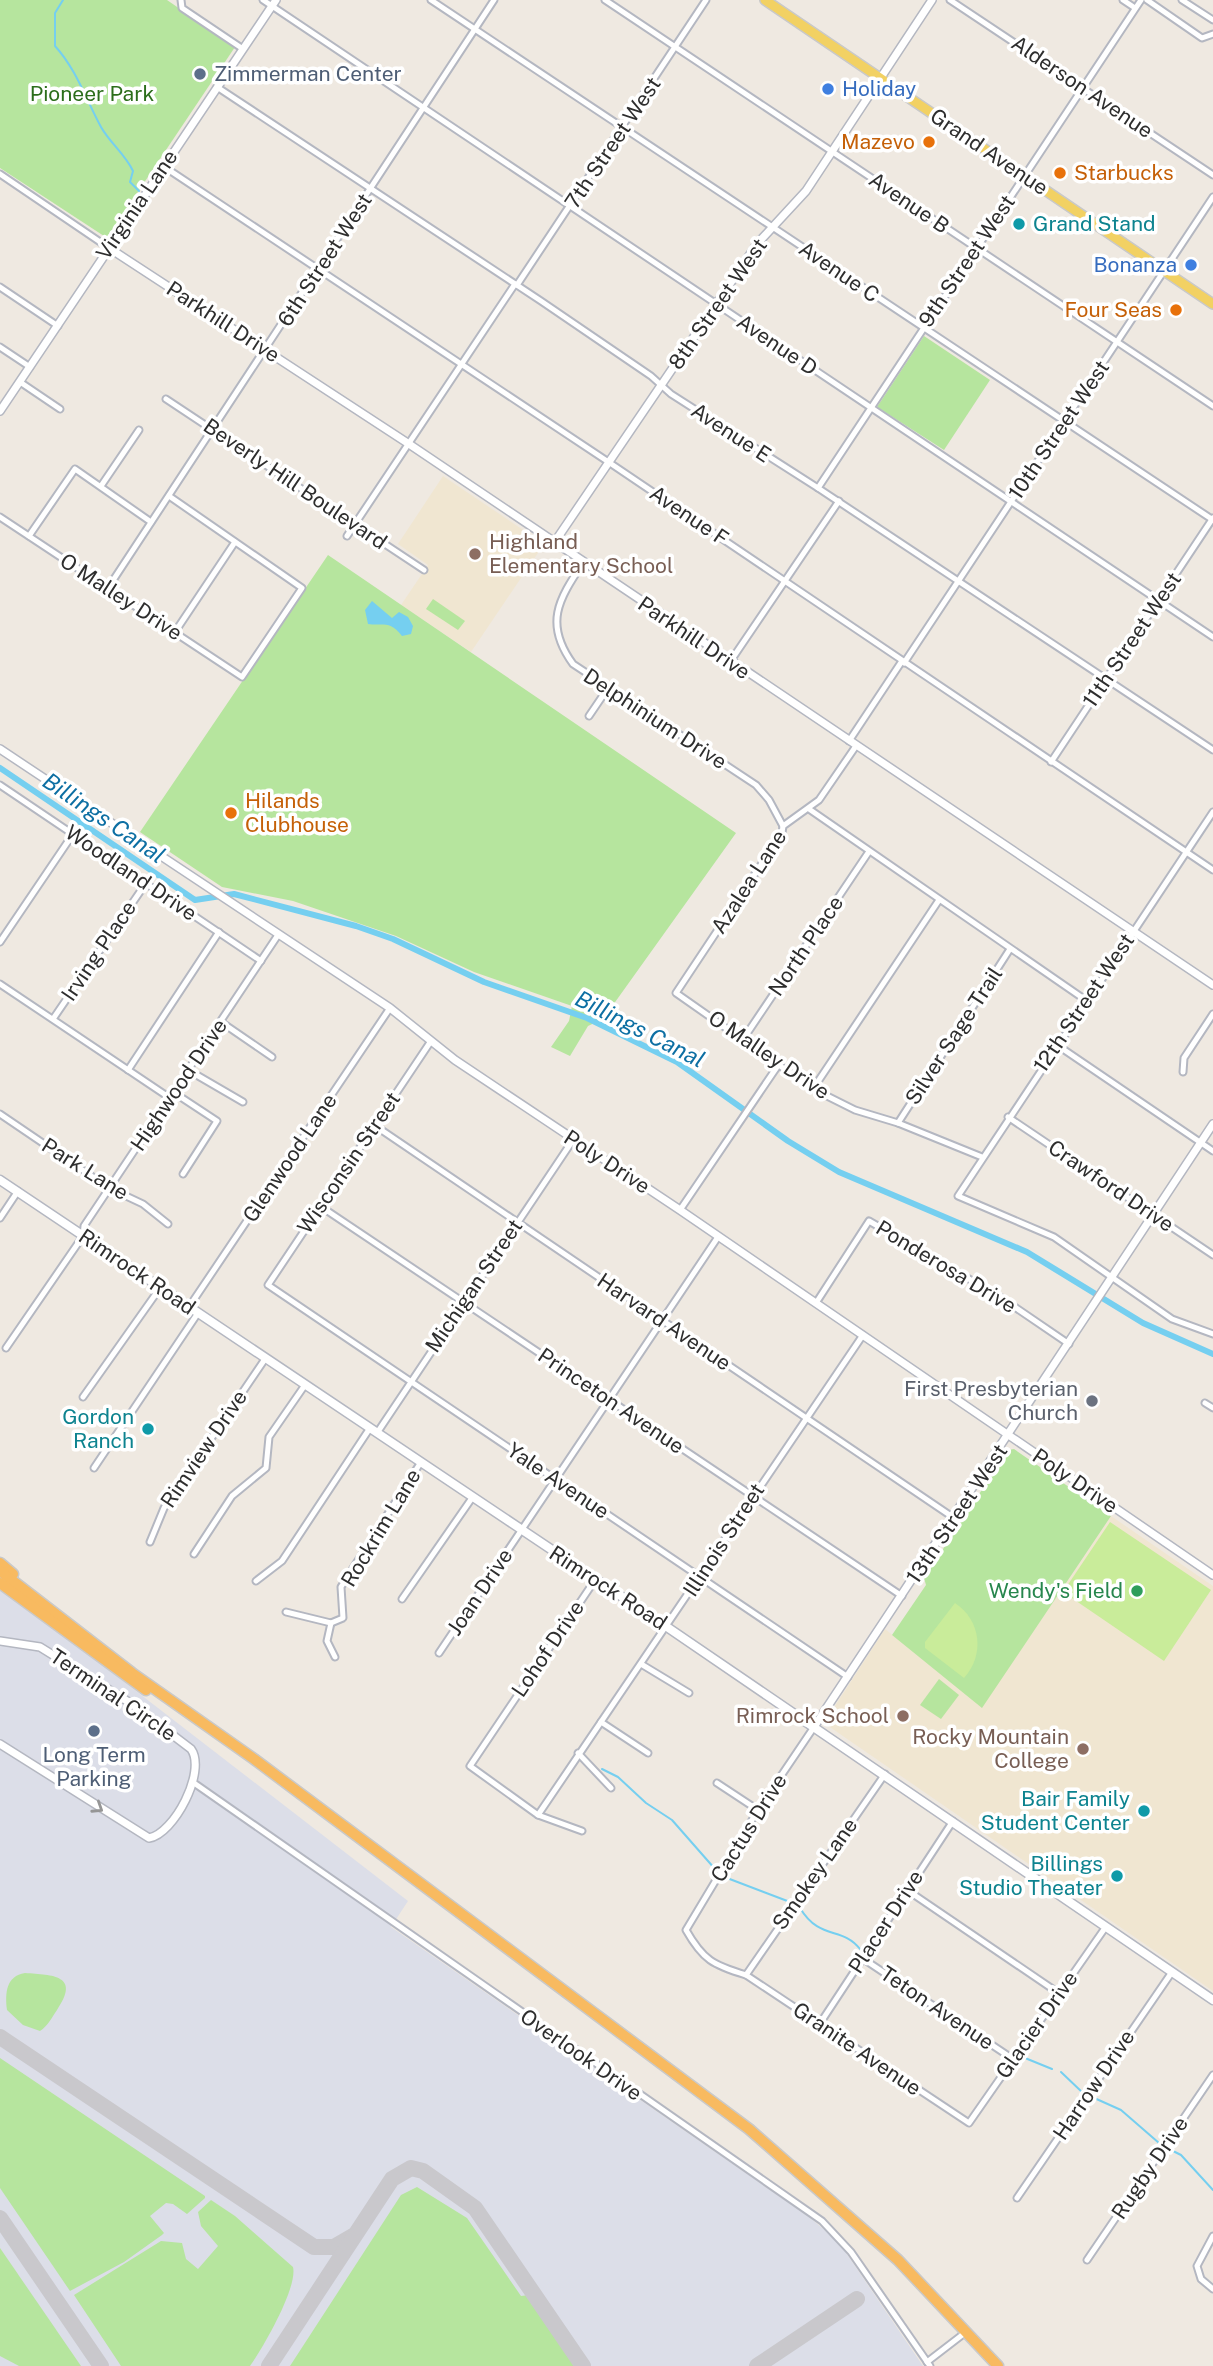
<svg xmlns="http://www.w3.org/2000/svg" width="1213" height="2366" viewBox="0 0 1213 2366" font-family="'Public Sans',sans-serif">
<style>
.education{fill:#f0e6d1}
.airport{fill:#dcdee8}
.green{fill:#b6e59e}
.pitch{fill:#c9ec9a}
.water{fill:#75cff0}
.lines{fill:none;stroke-linecap:round;stroke-linejoin:round}
.stream{stroke:#75cff0;stroke-width:2}
.canal{stroke:#75cff0;stroke-width:6}
.taxiway{stroke:#c9c8cc;stroke-width:16}
.minor-casing{stroke:#b4b7c1;stroke-width:9}
.tertiary-casing{stroke:#b4b7c1;stroke-width:10}
.secondary-casing{stroke:#b4b7c1;stroke-width:11}
.primary-casing{stroke:#c9c9c9;stroke-width:12}
.trunk-casing{stroke:#c9c9c9;stroke-width:13}
.minor{stroke:#fff;stroke-width:5}
.tertiary{stroke:#fff;stroke-width:7}
.secondary{stroke:#fff;stroke-width:8}
.primary{stroke:#f2d163;stroke-width:9}
.trunk{stroke:#f8ba60;stroke-width:10}
.oneway{stroke:#969696}
.service-dot{fill:#5c6f8a;stroke:#fff;stroke-width:2.5}
.shop-dot{fill:#3f7fe0;stroke:#fff;stroke-width:2.5}
.food-dot{fill:#e8710a;stroke:#fff;stroke-width:2.5}
.culture-dot{fill:#0f9aa8;stroke:#fff;stroke-width:2.5}
.education-dot{fill:#8d6e63;stroke:#fff;stroke-width:2.5}
.worship-dot{fill:#6b7280;stroke:#fff;stroke-width:2.5}
.leisure-dot{fill:#2e9e5b;stroke:#fff;stroke-width:2.5}
.labels{text-anchor:middle;stroke-width:7;stroke-linejoin:round;paint-order:stroke}
.service-label{font-size:21px;fill:#4e5e75;stroke:#fff;text-anchor:start}
.street-label{font-size:21px;fill:#2e2e2e;stroke:#fff}
.shop-label{font-size:21px;fill:#366cbe;stroke:#fff;text-anchor:start}
.park-label{font-size:21px;fill:#2c6e1b;stroke:#fff}
.food-label{font-size:21px;fill:#c56008;stroke:#fff;text-anchor:end}
.culture-label{font-size:21px;fill:#0d838f;stroke:#fff;text-anchor:end}
.education-label{font-size:21px;fill:#785e54;stroke:#fff;text-anchor:end}
.worship-label{font-size:21px;fill:#5b616d;stroke:#fff;text-anchor:end}
.leisure-label{font-size:21px;fill:#27864d;stroke:#fff;text-anchor:end}
.water-label{font-size:23px;font-style:italic;fill:#0d6fa3;stroke:#fff}
</style>
<rect width="100%" height="100%" fill="#efe9e1"/>
<g class="education">
<path d="M443 476 544 544 471 652 401 605 428 565 398 544Z"/>
<path d="M1111 1516 1213 1586V1991L824 1723 885 1629 982 1707Z"/>
</g>
<path class="airport" d="M0 1586 408 1901 391 1927 809 2217 838 2241 923 2366H0Z"/>
<g class="green">
<path d="M0 0H167L235 47 107 238 0 168Z"/>
<path d="M924 336 990 380 944 450 877 407Z"/>
<path d="M328 555 736 833 603 1019 588 1026 570 1056 551 1047 569 1021 572 1006 474 972 396 936 293 901 222 887 140 832Z"/>
<path d="M433 599 465 621 458 630 426 609Z"/>
<path d="M1014 1449 1111 1516 982 1708 892 1635 926 1585 924 1578 1008 1450Z"/>
<path d="M939 1679 959 1695 941 1719 920 1705Z"/>
<path d="M25 1973C53 1975 81 1975 57 2010 52 2017 48 2026 40 2031L23 2025 7 2010C5 1993 6 1976 25 1973Z"/>
<path d="M0 2058 205 2196V2198L187 2214 173 2204 166 2203 150 2216 164 2233 162 2235 124 2262 70 2291 0 2188Z"/>
<path d="M417 2187 467 2218 521 2296 529 2295 577 2366H290L401 2195Z"/>
<path d="M211 2200 235 2216 293 2267C298 2287 263 2348 250 2366H121L74 2295 161 2241 182 2243 186 2259 198 2269 218 2246 201 2226 198 2212Z"/>
<path d="M0 2248 81 2366H19L0 2356Z"/>
</g>
<g class="pitch">
<path d="M1110 1522 1211 1590 1164 1661 1063 1592Z"/>
<path d="M955 1603C981 1620 985 1655 964 1678L925 1648V1642Z"/>
</g>
<path class="water" d="M372 601 392 618 399 612 408 617 413 626 411 634 402 636C390 620 383 626 368 624L365 610Z"/>
<g class="lines">
<g class="stream">
<path d="M63 0 55 13V46C76 69 86 99 101 127 110 143 125 154 133 171L130 182 139 191"/>
<path d="M602 1769 618 1777 646 1803 672 1820 715 1869"/>
<path d="M727 1878 790 1902"/>
<path d="M800 1908C820 1941 842 1926 860 1949"/>
<path d="M1025 2058 1052 2069"/>
<path d="M1061 2072 1083 2093"/>
<path d="M1092 2097 1121 2110 1159 2143"/>
<path d="M1167 2148 1181 2155 1213 2190"/>
</g>
<path class="canal" d="M0 768 195 900 234 894 356 926 393 939 484 982 587 1018 677 1062 788 1141 839 1172 1027 1252 1143 1323 1213 1354"/>
<g class="taxiway">
<path d="M0 2037 314 2247H334L353 2236"/>
<path d="M0 2218 101 2366"/>
<path d="M269 2366 392 2179 411 2168 423 2171 475 2208 583 2366"/>
<path d="M757 2366 857 2299"/>
</g>
<defs>
<g id="minor">
<path d="M181 0 182 8 243 49"/>
<path d="M263 0 1213 637"/>
<path d="M431 0 1213 520"/>
<path d="M605 0 1213 406"/>
<path d="M950 0 1213 175"/>
<path d="M1123 0 1135 8"/>
<path d="M1147 0 1202 38 1213 34"/>
<path d="M1182 0 1213 20"/>
<path d="M217 87 541 301 651 376 671 394 818 488 1213 750"/>
<path d="M163 166 604 459 1213 870"/>
<path d="M0 174 109 248"/>
<path d="M517 285 706 0"/>
<path d="M0 287 58 326"/>
<path d="M0 347 30 367"/>
<path d="M20 382 60 409"/>
<path d="M166 399 424 570"/>
<path d="M101 486 139 430"/>
<path d="M818 488 1141 0"/>
<path d="M0 517 242 677 302 588 169 496"/>
<path d="M29 536 75 469 151 522"/>
<path d="M347 536 515 284"/>
<path d="M583 563C558 600 544 624 573 664L756 785 769 800 783 826"/>
<path d="M108 588 494 0"/>
<path d="M175 632 235 542"/>
<path d="M730 662 839 501"/>
<path d="M904 663 1213 197"/>
<path d="M589 716 608 688"/>
<path d="M849 741 902 661"/>
<path d="M856 746 819 800 783 826 782 833 676 993 813 1089 855 1110 898 1123 982 1157"/>
<path d="M1051 762 1213 518"/>
<path d="M0 785 261 961"/>
<path d="M809 809 1087 1001"/>
<path d="M1213 812 958 1196 1054 1237 1172 1319 1213 1334"/>
<path d="M0 942 73 834"/>
<path d="M0 984 170 1098"/>
<path d="M53 1019 146 883"/>
<path d="M221 1022 272 1057"/>
<path d="M744 1038 868 853"/>
<path d="M431 1041 268 1285 848 1677"/>
<path d="M1057 1045 1213 1151"/>
<path d="M128 1070 219 932"/>
<path d="M188 1070 243 1102"/>
<path d="M1183 1072 1184 1058 1213 1014"/>
<path d="M813 1089 939 900"/>
<path d="M173 1092 217 1121 183 1174"/>
<path d="M0 1114 109 1188 143 1204 168 1224"/>
<path d="M1008 1117 1213 1255"/>
<path d="M898 1123 1010 949"/>
<path d="M374 1125 954 1518"/>
<path d="M320 1206 902 1596"/>
<path d="M680 1210 779 1064"/>
<path d="M0 1218 18 1191"/>
<path d="M816 1303 869 1221 1000 1297 1069 1344"/>
<path d="M189 1307 390 1008"/>
<path d="M6 1348 83 1236 84 1226 278 935"/>
<path d="M83 1397 160 1288"/>
<path d="M1205 1403 1213 1408"/>
<path d="M377 1433 573 1140"/>
<path d="M94 1468 198 1313"/>
<path d="M150 1542 164 1508 265 1359"/>
<path d="M194 1554 232 1496 266 1468 269 1437 305 1385"/>
<path d="M256 1581 282 1561 370 1428"/>
<path d="M402 1599 472 1498"/>
<path d="M286 1612 331 1623 343 1618 341 1587 421 1462"/>
<path d="M331 1623 327 1641 335 1657"/>
<path d="M439 1653 718 1237"/>
<path d="M641 1664 689 1693"/>
<path d="M601 1722 648 1753"/>
<path d="M814 1727 758 1810 686 1930C703 1960 713 1965 746 1975L969 2123 1105 1928"/>
<path d="M578 1753 611 1788"/>
<path d="M194 1783 822 2221 851 2252 930 2366"/>
<path d="M717 1783 758 1810"/>
<path d="M538 1815 863 1335"/>
<path d="M582 1831 538 1815 470 1766 595 1580"/>
<path d="M907 1890 1060 1994"/>
<path d="M862 1958 1013 2059"/>
<path d="M746 1975 885 1774"/>
<path d="M819 2025 953 1821"/>
<path d="M1017 2198 1172 1972"/>
<path d="M1213 2236 1197 2266 1201 2279 1213 2289"/>
<path d="M1087 2260 1213 2075"/>
<path d="M927 2362 966 2332"/>
</g>
<g id="tertiary">
<path d="M109 248 409 444 1213 985"/>
<path d="M0 411 276 0"/>
<path d="M554 543 757 244 806 191 932 0"/>
<path d="M0 749 390 1008 455 1060 680 1210 1213 1575"/>
<path d="M0 1641 40 1647 132 1704 191 1749C207 1771 174 1834 149 1838L0 1744"/>
<path d="M814 1727 1213 1124"/>
</g>
<path id="secondary" d="M0 1180 667 1627 1213 2000"/>
<path id="primary" d="M765 0 1213 304"/>
<g id="trunk">
<path d="M0 1563 13 1574"/>
<path d="M0 1571 132 1673 254 1759 749 2129 898 2260 998 2366"/>
<path d="M0 1583 146 1690"/>
</g>
</defs>
<use href="#minor" class="minor-casing"/>
<use href="#tertiary" class="tertiary-casing"/>
<use href="#secondary" class="secondary-casing"/>
<use href="#primary" class="primary-casing"/>
<use href="#trunk" class="trunk-casing"/>
<use href="#minor" class="minor"/>
<use href="#tertiary" class="tertiary"/>
<use href="#secondary" class="secondary"/>
<use href="#primary" class="primary"/>
<use href="#trunk" class="trunk"/>
</g>
<defs><path id="oneway-chevron" d="M-2-3.5L2.5 0L-2 3.5" fill="none" stroke-width="1.6" stroke-linecap="round" stroke-linejoin="round" transform="scale(1.75)"/></defs>
<use class="oneway" href="#oneway-chevron" transform="translate(98 1808) rotate(33)"/>
<g class="service-dot">
<circle cx="200" cy="74" r="7"/>
<circle cx="94" cy="1731" r="7"/>
</g>
<g class="shop-dot">
<circle cx="828" cy="89" r="7"/>
<circle cx="1191" cy="265" r="7"/>
</g>
<g class="food-dot">
<circle cx="929" cy="142" r="7"/>
<circle cx="1060" cy="173" r="7"/>
<circle cx="1176" cy="310" r="7"/>
<circle cx="231" cy="813" r="7"/>
</g>
<g class="culture-dot">
<circle cx="1019" cy="224" r="7"/>
<circle cx="148" cy="1429" r="7"/>
<circle cx="1144" cy="1811" r="7"/>
<circle cx="1117" cy="1876" r="7"/>
</g>
<g class="education-dot">
<circle cx="475" cy="554" r="7"/>
<circle cx="903" cy="1716" r="7"/>
<circle cx="1083" cy="1749" r="7"/>
</g>
<circle class="worship-dot" cx="1092" cy="1401" r="7"/>
<circle class="leisure-dot" cx="1137" cy="1591" r="7"/>
<g class="labels">
<g class="service-label">
<text x="214" y="81">Zimmerman Center</text>
<text x="94" y="1762" text-anchor="middle">Long Term<tspan x="94" dy="24">Parking</tspan></text>
</g>
<g class="street-label">
<text transform="translate(1082 87) rotate(34)" y="7">Alderson Avenue</text>
<text transform="translate(613 143) rotate(-56)" y="7">7th Street West</text>
<text transform="translate(989 152) rotate(34)" y="7">Grand Avenue</text>
<text transform="translate(909 203) rotate(34)" y="7">Avenue B</text>
<text transform="translate(137 205) rotate(-56)" y="7">Virginia Lane</text>
<text transform="translate(325 260) rotate(-57)" y="7">6th Street West</text>
<text transform="translate(967 261) rotate(-56)" y="7">9th Street West</text>
<text transform="translate(839 272) rotate(34)" y="7">Avenue C</text>
<text transform="translate(718 304) rotate(-55)" y="7">8th Street West</text>
<text transform="translate(223 322) rotate(33)" y="7">Parkhill Drive</text>
<text transform="translate(777 345) rotate(34)" y="7">Avenue D</text>
<text transform="translate(1059 430) rotate(-56)" y="7">10th Street West</text>
<text transform="translate(731 433) rotate(33)" y="7">Avenue E</text>
<text transform="translate(295 484) rotate(34)" y="7">Beverly Hill Boulevard</text>
<text transform="translate(689 516) rotate(34)" y="7">Avenue F</text>
<text transform="translate(121 597) rotate(33)" y="7">O Malley Drive</text>
<text transform="translate(694 638) rotate(34)" y="7">Parkhill Drive</text>
<text transform="translate(1132 640) rotate(-56)" y="7">11th Street West</text>
<text transform="translate(655 719) rotate(33)" y="7">Delphinium Drive</text>
<text transform="translate(131 873) rotate(34)" y="7">Woodland Drive</text>
<text transform="translate(749 882) rotate(-57)" y="7">Azalea Lane</text>
<text transform="translate(806 946) rotate(-56)" y="7">North Place</text>
<text transform="translate(99 951) rotate(-56)" y="7">Irving Place</text>
<text transform="translate(1084 1003) rotate(-56)" y="7">12th Street West</text>
<text transform="translate(954 1036) rotate(-57)" y="7">Silver Sage Trail</text>
<text transform="translate(769 1055) rotate(34)" y="7">O Malley Drive</text>
<text transform="translate(179 1085) rotate(-56)" y="7">Highwood Drive</text>
<text transform="translate(290 1158) rotate(-56)" y="7">Glenwood Lane</text>
<text transform="translate(607 1162) rotate(33)" y="7">Poly Drive</text>
<text transform="translate(349 1163) rotate(-56)" y="7">Wisconsin Street</text>
<text transform="translate(85 1169) rotate(32)" y="7">Park Lane</text>
<text transform="translate(1111 1186) rotate(34)" y="7">Crawford Drive</text>
<text transform="translate(946 1267) rotate(31)" y="7">Ponderosa Drive</text>
<text transform="translate(137 1272) rotate(34)" y="7">Rimrock Road</text>
<text transform="translate(474 1286) rotate(-56)" y="7">Michigan Street</text>
<text transform="translate(664 1322) rotate(34)" y="7">Harvard Avenue</text>
<text transform="translate(611 1401) rotate(34)" y="7">Princeton Avenue</text>
<text transform="translate(204 1449) rotate(-56)" y="7">Rimview Drive</text>
<text transform="translate(558 1481) rotate(34)" y="7">Yale Avenue</text>
<text transform="translate(1075 1481) rotate(34)" y="7">Poly Drive</text>
<text transform="translate(957 1514) rotate(-56)" y="7">13th Street West</text>
<text transform="translate(381 1528) rotate(-59)" y="7">Rockrim Lane</text>
<text transform="translate(724 1540) rotate(-57)" y="7">Illinois Street</text>
<text transform="translate(608 1588) rotate(33)" y="7">Rimrock Road</text>
<text transform="translate(480 1592) rotate(-56)" y="7">Joan Drive</text>
<text transform="translate(548 1649) rotate(-56)" y="7">Lohof Drive</text>
<text transform="translate(113 1695) rotate(34)" y="7">Terminal Circle</text>
<text transform="translate(749 1828) rotate(-58)" y="7">Cactus Drive</text>
<text transform="translate(815 1874) rotate(-55)" y="7">Smokey Lane</text>
<text transform="translate(886 1922) rotate(-57)" y="7">Placer Drive</text>
<text transform="translate(937 2008) rotate(34)" y="7">Teton Avenue</text>
<text transform="translate(1037 2025) rotate(-55)" y="7">Glacier Drive</text>
<text transform="translate(857 2049) rotate(34)" y="7">Granite Avenue</text>
<text transform="translate(581 2055) rotate(35)" y="7">Overlook Drive</text>
<text transform="translate(1094 2085) rotate(-56)" y="7">Harrow Drive</text>
<text transform="translate(1150 2168) rotate(-56)" y="7">Rugby Drive</text>
</g>
<g class="shop-label">
<text x="842" y="96">Holiday</text>
<text x="1177" y="272" text-anchor="end">Bonanza</text>
</g>
<g class="park-label">
<text x="92" y="101">Pioneer Park</text>
</g>
<g class="food-label">
<text x="915" y="149">Mazevo</text>
<text x="1074" y="180" text-anchor="start">Starbucks</text>
<text x="1162" y="317">Four Seas</text>
<text x="245" y="808" text-anchor="start">Hilands<tspan x="245" dy="24">Clubhouse</tspan></text>
</g>
<g class="culture-label">
<text x="1033" y="231" text-anchor="start">Grand Stand</text>
<text x="134" y="1424">Gordon<tspan x="134" dy="24">Ranch</tspan></text>
<text x="1130" y="1806">Bair Family<tspan x="1130" dy="24">Student Center</tspan></text>
<text x="1103" y="1871">Billings<tspan x="1103" dy="24">Studio Theater</tspan></text>
</g>
<g class="education-label">
<text x="489" y="549" text-anchor="start">Highland<tspan x="489" dy="24">Elementary School</tspan></text>
<text x="889" y="1723">Rimrock School</text>
<text x="1069" y="1744">Rocky Mountain<tspan x="1069" dy="24">College</tspan></text>
</g>
<g class="worship-label">
<text x="1078" y="1396">First Presbyterian<tspan x="1078" dy="24">Church</tspan></text>
</g>
<g class="leisure-label">
<text x="1123" y="1598">Wendy's Field</text>
</g>
<g class="water-label">
<text transform="translate(104 818) rotate(34)" y="8">Billings Canal</text>
<text transform="translate(640 1029) rotate(27)" y="8">Billings Canal</text>
</g>
</g>
</svg>
